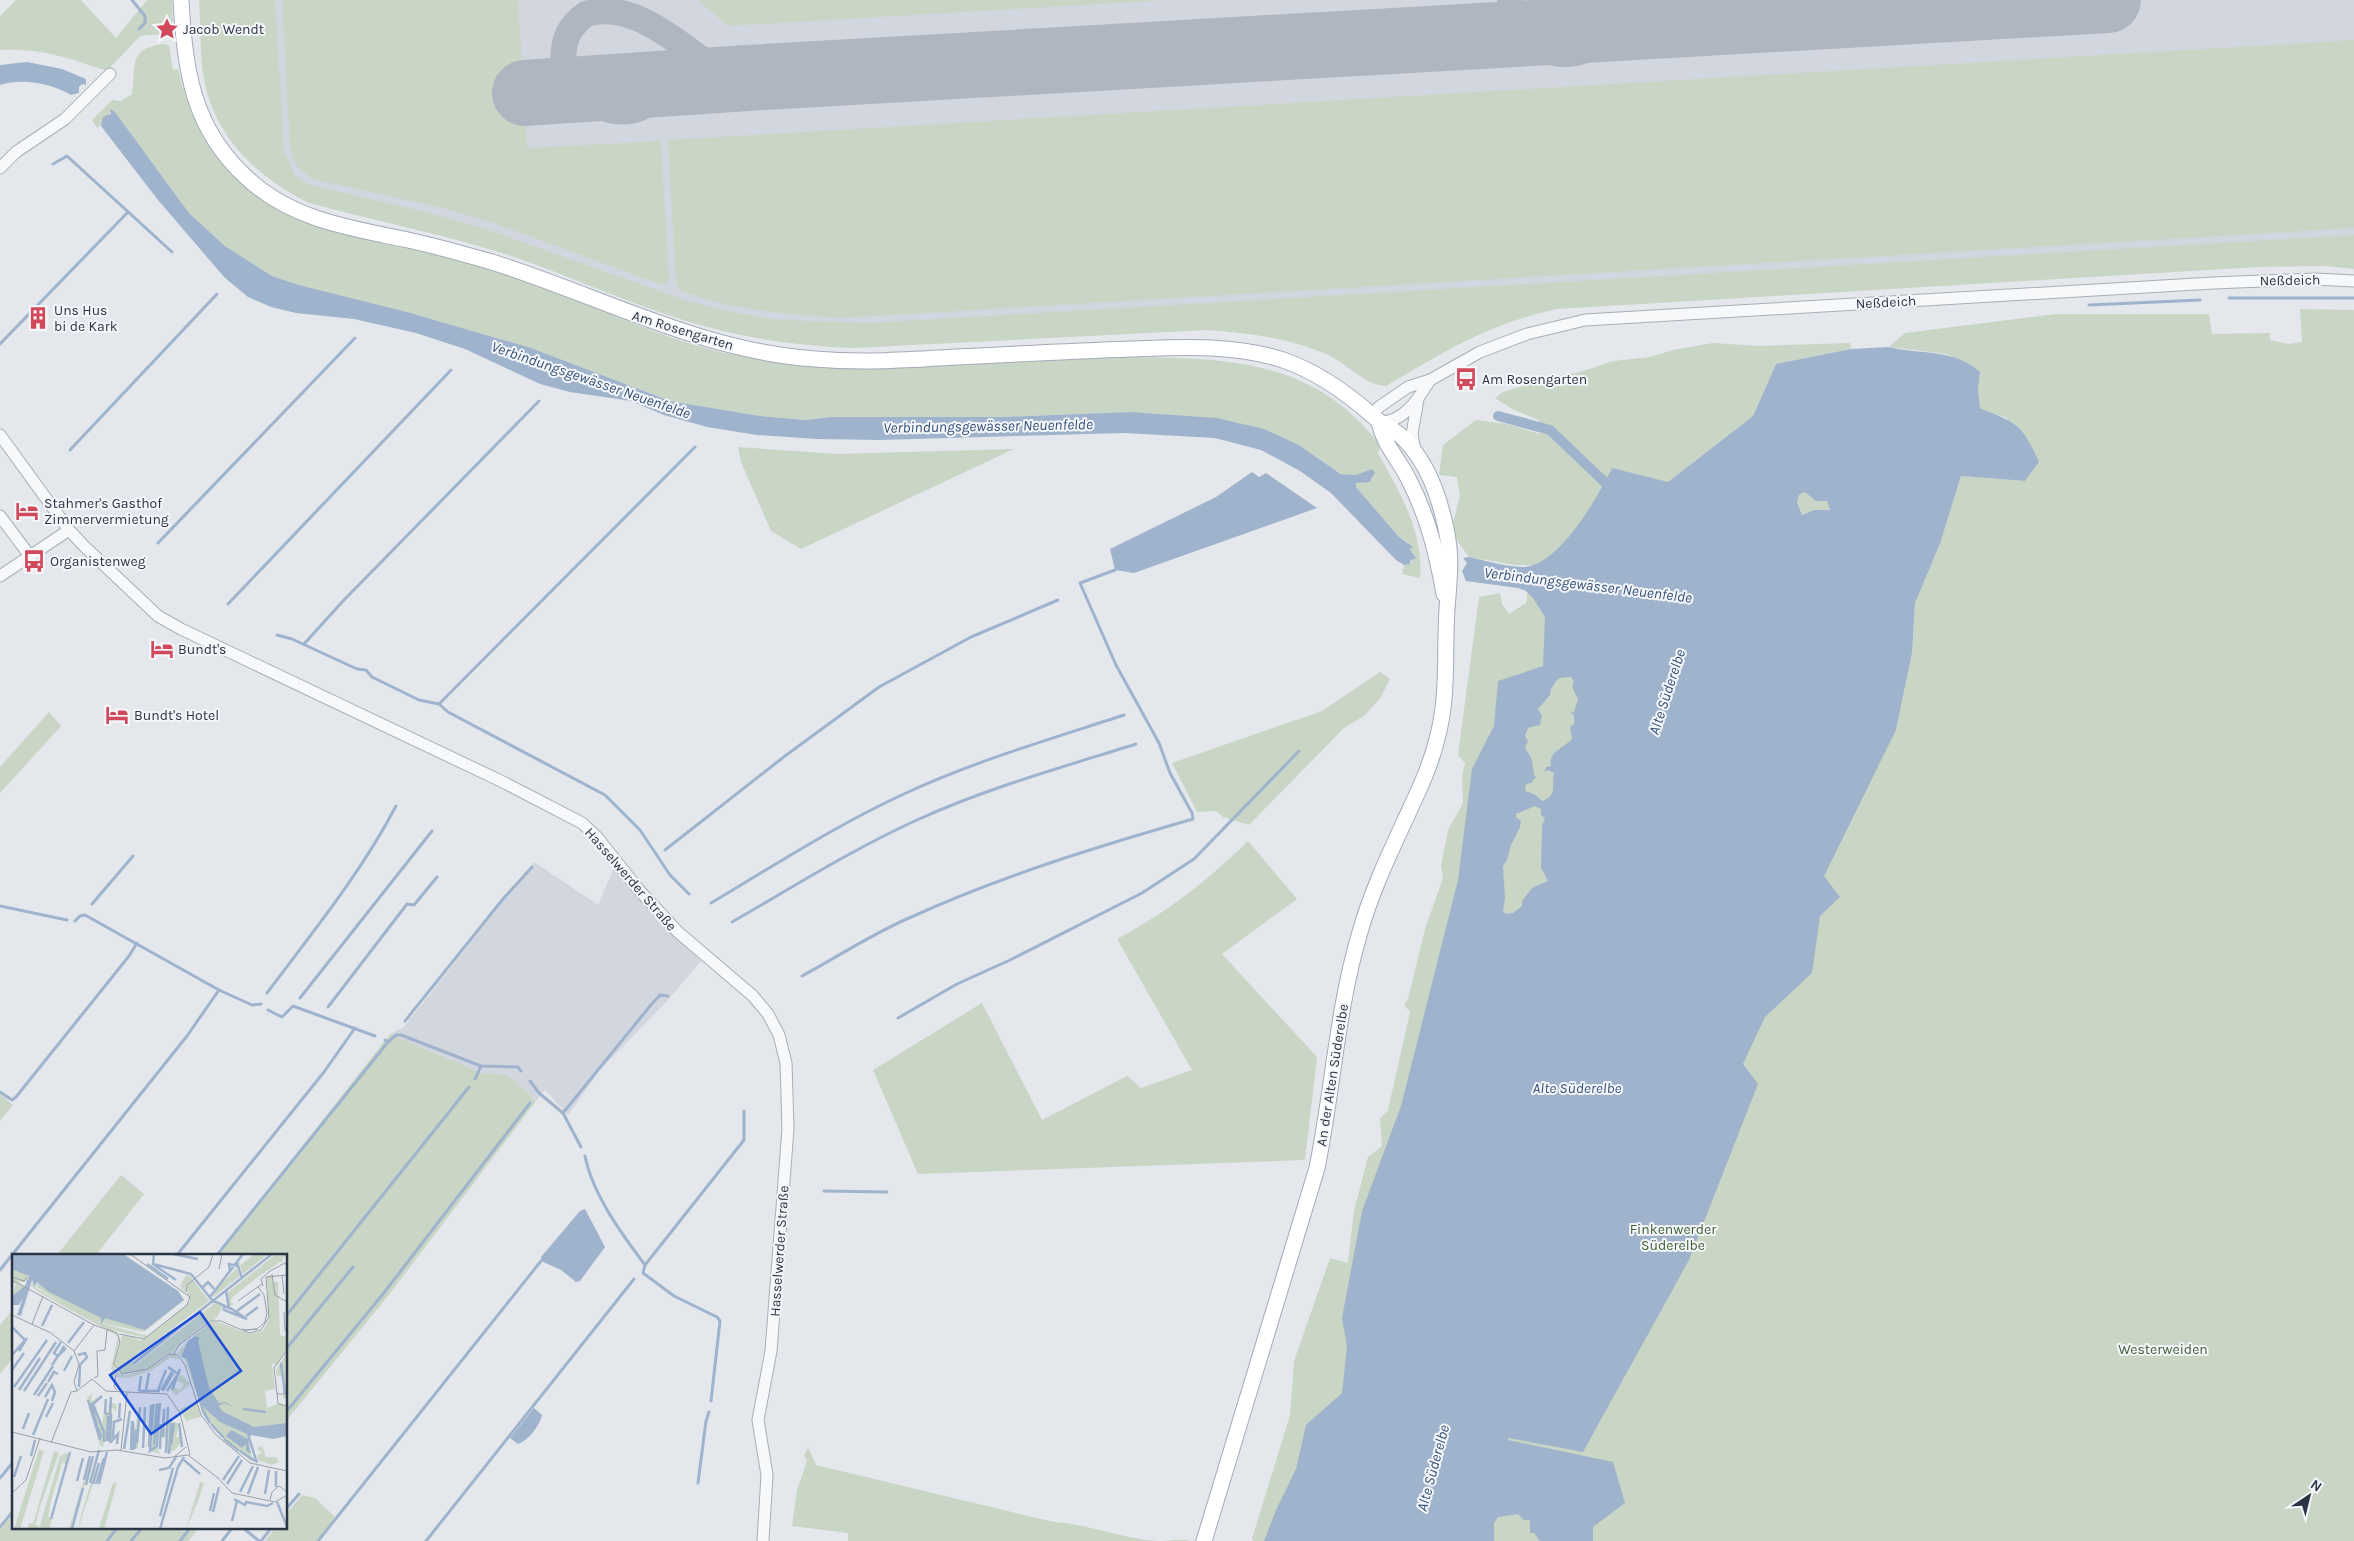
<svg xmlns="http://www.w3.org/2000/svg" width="2354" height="1541" viewBox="0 0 2354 1541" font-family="Karla,sans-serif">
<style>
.built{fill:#d2d6de}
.green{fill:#c9d6c5}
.water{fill:#9fb4cc;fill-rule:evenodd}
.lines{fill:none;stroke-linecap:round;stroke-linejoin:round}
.stream{stroke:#9fb4cc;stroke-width:3}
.canal{stroke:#9fb4cc;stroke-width:10}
.taxiway{stroke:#b0b6c1;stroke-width:26}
.runway{stroke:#b0b6c1;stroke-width:66}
.minor-casing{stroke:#a9aeb7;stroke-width:13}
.major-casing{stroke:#a3abb8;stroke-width:17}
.minor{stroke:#f7f8fa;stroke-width:11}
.major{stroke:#fff;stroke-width:15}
.labels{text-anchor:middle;stroke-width:4;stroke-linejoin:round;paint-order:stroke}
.poi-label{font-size:14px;fill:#2b3445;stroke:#f4f6f9;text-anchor:start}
.street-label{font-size:14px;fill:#2b3445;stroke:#f4f6f9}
.park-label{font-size:14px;fill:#3f6138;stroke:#f4f6f9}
.water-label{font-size:15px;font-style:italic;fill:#34527a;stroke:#f4f6f9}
.inset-river{fill:none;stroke:#9fb4cc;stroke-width:2.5}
.inset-road{fill:none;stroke:#9a9fa9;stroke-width:1}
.view{fill:#1d4ed8;fill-opacity:0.15;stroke:#1d4ed8;stroke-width:2.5}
.inset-edge{fill:none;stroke:#2b3445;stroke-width:2.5}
</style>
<rect width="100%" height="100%" fill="#e4e7ec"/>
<g class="built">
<path d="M269 0H2354V241L856 330 748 321 286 181Z"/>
<path d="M534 862 598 905 614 868 657 920 701 961 668 1000 600 1070 568 1115 545 1090 536 1101 508 1075 482 1073 390 1034 404 1027Z"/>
</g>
<g class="green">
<path d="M16 0H81L116 38 147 0H172L173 33 140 36 107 71C68 58 42 48 0 50V16Z"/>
<path d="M199 0H275L284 152 295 176 310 185 430 213 489 230 687 301 735 313 780 320 870 323 2354 235V269L2325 266 2258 267 1557 309C1488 324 1446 351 1386 386 1365 385 1348 365 1330 356 1291 338 1248 333 1207 330L854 348C797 346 741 338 686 321 625 302 568 275 508 255 443 234 375 221 309 203 260 179 217 140 205 84 199 56 201 28 199 0Z"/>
<path d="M282 0H518L527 148 661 141 669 280 663 285 491 222 439 207 313 179 298 167 293 159 290 144Z"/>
<path d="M698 0H1166L728 26Z"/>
<path d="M2354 40V228L840 318C787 314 730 310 680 290L676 282 668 140Z"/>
<path d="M162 44 169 45 173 70 178 69C190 122 218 170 263 201 315 237 381 238 441 254 484 265 526 281 568 297 631 322 696 352 765 360 798 364 844 359 878 359 963 358 1048 355 1133 357 1190 358 1251 358 1303 382 1334 396 1360 419 1380 445L1378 453C1399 491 1424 532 1420 578L1402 574 1404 565 1410 564 1415 555 1409 548V543L1399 537 1356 487V483L1373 479 1372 470 1356 475 1342 474 1299 445 1129 412 1001 417H831L806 420 760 416 670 401 531 348 407 312 299 285 272 276 225 246 189 213 115 112H110V116H105L103 124 97 128 92 120 112 100 121 101 132 94C136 66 128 49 162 44Z"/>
<path d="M2300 309 2354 310V1541H1254L1252 1539 1290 1415 1294 1361 1330 1258 1348 1263 1354 1211 1368 1157 1382 1146 1380 1119 1388 1110 1410 1012 1404 1005 1408 999 1425 929 1443 878 1441 866 1448 830 1463 803 1462 777 1465 763 1458 755 1479 597 1500 593 1502 604 1509 614 1526 603 1532 565H1515L1469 557 1454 536 1453 523 1460 496 1457 477 1439 475 1443 445 1476 420 1507 424 1540 434 1539 420 1512 409 1495 398 1503 392 1562 375 1580 372 1613 361 1650 357 1673 350 1713 343 1759 346 1850 343 1851 349 1776 364 1753 416 1677 475 1896 730 1912 653 1915 603 1940 544 1961 476 2025 481 2007 418 1980 408 1978 389 1980 372 1947 354 1889 347 1905 333 2056 314H2209L2212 334 2270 333V340L2288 344 2302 342Z"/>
<path d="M738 447 837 454 1014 449 801 549 771 531 741 462Z"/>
<path d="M1806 492 1828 501 1830 510H1814L1802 515 1797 502 1799 495Z"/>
<path d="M1380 672 1390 679 1381 697 1364 716 1344 728 1249 825 1223 817 1216 811 1197 812 1172 763 1322 711Z"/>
<path d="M49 712 61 726 0 793V767Z"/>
<path d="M1248 841 1297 899 1222 954 1317 1057 1305 1160 918 1174 873 1070 982 1003 1042 1120 1127 1076 1141 1088 1192 1070 1117 939C1169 911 1207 881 1248 841Z"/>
<path d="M390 1034 482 1073 508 1075 536 1101 388 1296 286 1421V1255H217Z"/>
<path d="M0 1094 13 1105 0 1121Z"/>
<path d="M121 1175 144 1194 96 1255H57Z"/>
<path d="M14 1308V1357L0 1374V1325Z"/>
<path d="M808 1447 816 1465 1054 1522C1089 1524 1123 1539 1158 1541 1170 1541 1179 1538 1192 1541H848V1533L792 1526 797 1490 807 1461 804 1456Z"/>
<path d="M302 1495 315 1498 335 1517 316 1541H265L276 1527H286V1514Z"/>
<path d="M14 1513V1527H200L188 1541H0V1530Z"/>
</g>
<g class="water">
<path d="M27 62 62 69 86 79V85L82 84 79 87V93L71 95C51 83 22 78 0 85V65Z"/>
<path d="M110 109 115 112 189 213 225 246 272 276 299 285 407 312 531 348 670 401 760 416 806 420 831 417H1001L1129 412 1217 418 1264 429 1299 445 1341 474 1356 475 1372 469 1375 472 1370 482 1356 483V487L1399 537 1413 547 1410 549 1416 558 1410 561V564L1404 565 1396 560 1331 493 1300 471 1261 450 1215 438 1124 433 879 440 817 439 757 435 707 427 664 415 631 401 570 392 540 384 465 349 416 333 354 319 296 313 271 307 248 297 224 277 158 200 101 126 103 117 111 114Z"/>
<path d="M1889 347C1921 355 1953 348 1980 372L1978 389 1980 408C2017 423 2022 424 2039 462L2025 481 1961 476 1940 544 1915 603 1912 653 1896 730 1824 876 1840 897 1820 916 1812 973 1765 1017 1743 1064 1758 1084 1689 1260 1583 1452 1508 1438V1440L1613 1462 1625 1503 1593 1527V1541H1540L1534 1533H1530V1520H1524L1518 1514 1498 1517 1494 1523V1541H1264L1276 1510 1296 1469 1306 1425 1342 1393 1347 1346 1342 1318 1362 1211 1401 1106 1458 880 1472 769 1494 726 1498 681 1543 666 1545 617 1533 598 1526 591 1518 588 1466 581 1462 571 1467 563 1463 558 1469 557C1483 560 1517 570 1530 566 1564 557 1597 498 1612 468L1668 482 1753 416 1776 364 1851 349ZM1805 492 1816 501H1827L1830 510H1814L1802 515 1797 502 1799 495ZM1571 677 1574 681C1570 689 1576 693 1578 699L1574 712 1570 713 1574 715V724L1570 727 1572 739C1563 749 1548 751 1551 766L1546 767 1544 772 1548 770 1554 773C1551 786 1558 795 1542 801L1534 794 1525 791 1526 784 1531 783 1536 777 1534 775 1532 760 1525 747 1528 741 1525 736 1528 728 1540 725 1542 716 1538 709 1550 695 1551 689 1556 681 1560 678ZM1535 806 1541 809V815L1545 818 1542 826 1541 868 1548 881 1532 888 1522 901V906L1513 913 1506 914 1503 911 1505 898 1503 866 1507 860 1511 845 1520 827 1521 821 1516 817V814Z"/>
<path d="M1252 472 1259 477 1266 473 1317 508 1134 573 1115 570 1110 549 1216 497Z"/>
<path d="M585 1209 605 1247 580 1281 576 1282 561 1270 541 1261V1257L580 1211Z"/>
<path d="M534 1408 542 1415C540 1425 528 1441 518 1444L510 1438Z"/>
</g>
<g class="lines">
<g class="stream">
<path d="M132 0 145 16V23L139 29"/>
<path d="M53 164 67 156 172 252"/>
<path d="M2229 298H2354"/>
<path d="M2089 305 2200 300"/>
<path d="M0 344 128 212"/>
<path d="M70 450 217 294"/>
<path d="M158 543 355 338"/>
<path d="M228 604 451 370"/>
<path d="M277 635 292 639 357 669 366 670 372 677 419 700 439 704 448 712 605 795 640 830 670 875 689 894"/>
<path d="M304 644 343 601 539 401"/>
<path d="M439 704 695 447"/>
<path d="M665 850 785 756 879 687 971 637 1058 600"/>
<path d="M711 903C775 865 838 824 906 793 975 761 1051 739 1124 715"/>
<path d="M92 904 133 856"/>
<path d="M0 906 67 920"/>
<path d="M75 921 80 916 85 915 219 990 252 1005 261 1004"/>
<path d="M732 922C793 887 853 849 917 820 987 788 1063 767 1136 744"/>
<path d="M802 976C837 957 872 934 909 918 1001 876 1096 847 1193 819L1192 813 1170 773 1159 743 1116 665 1080 583 1115 570"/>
<path d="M267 993C312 933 361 873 396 806"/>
<path d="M300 998 432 831"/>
<path d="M328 1007 407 904 414 905 437 877"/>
<path d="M268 1010 282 1017 293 1006 375 1036"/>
<path d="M898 1018 957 984 1010 960 1142 893 1194 859 1299 751"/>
<path d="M405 1021 503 899 532 867"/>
<path d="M385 1040 388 1042 396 1035H401L481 1066 518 1067 521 1071"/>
<path d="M475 1079 481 1066"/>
<path d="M530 1081 539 1093 563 1113 581 1147"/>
<path d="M0 1092 12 1100 16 1097 129 956 137 943"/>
<path d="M563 1113 650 1006 660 995 668 996"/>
<path d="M585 1156C593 1195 621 1233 645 1265L643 1273 674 1296 717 1317 720 1321 711 1401"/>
<path d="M824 1191 887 1192"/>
<path d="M177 1255 324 1072 355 1028"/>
<path d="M217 1255 388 1042"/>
<path d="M645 1265 744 1140V1111"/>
<path d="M0 1270 187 1036 219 990"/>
<path d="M286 1316 469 1087"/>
<path d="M286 1349 353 1267"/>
<path d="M286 1412 383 1294 530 1103"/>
<path d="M0 1478 14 1461"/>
<path d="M698 1483 706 1421 709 1412"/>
<path d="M286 1509 299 1494"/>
<path d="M0 1527 14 1510"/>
<path d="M242 1527 259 1541"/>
<path d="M107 1541 118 1527"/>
<path d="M131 1541 143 1527"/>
<path d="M180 1541 191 1527"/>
<path d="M222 1541 233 1527"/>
<path d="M261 1541 272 1527"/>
<path d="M318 1541 541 1261"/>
<path d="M426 1541 634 1279"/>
</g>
<path class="canal" d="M1498 416 1550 430 1614 491"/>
<g class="taxiway">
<path d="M1510 0C1511 33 1542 60 1576 53 1591 50 1601 39 1614 34 1625 29 1637 29 1648 27"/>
<path d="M1645 0 1663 14 1697 24"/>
<path d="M740 79C718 81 693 81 673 88 662 92 654 101 644 106 618 120 586 105 571 83 562 70 562 58 565 43 568 30 576 21 586 14 631 0 676 41 708 64 720 73 732 77 747 78"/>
</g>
<path class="runway" d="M525 93 747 78 2108 0"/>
<defs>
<g id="minor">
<path d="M0 168 16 152 65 119 110 74"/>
<path d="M1372 415 1379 407 1408 387 1430 380 1480 352 1527 334 1585 320 2213 283 2315 279 2354 281"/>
<path d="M1379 422C1404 423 1418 399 1430 380"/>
<path d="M0 435 69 530 85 547 158 616 181 629 503 782 582 823 597 837 639 890 678 932 753 996 768 1014 779 1035 786 1063 788 1129 771 1351 758 1420 767 1475 763 1541"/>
<path d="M1415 450 1412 434 1418 399"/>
<path d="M0 516 30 556"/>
<path d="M0 576 69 530"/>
</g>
<g id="major">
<path d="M181 0C185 70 192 128 247 178 292 220 350 228 408 240 436 246 464 254 492 262 600 296 700 351 815 359 862 363 909 360 957 357 1015 354 1073 351 1131 349 1182 347 1234 344 1283 360 1318 372 1347 393 1374 417 1383 425 1393 429 1401 436 1422 456 1435 485 1442 512 1453 551 1450 571 1447 609 1444 654 1449 695 1437 739 1430 768 1417 794 1405 820 1388 857 1371 893 1360 932 1337 1009 1333 1089 1317 1168L1204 1541"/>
<path d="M1379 422C1384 446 1399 459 1409 480 1428 517 1437 554 1444 594"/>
</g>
</defs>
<use href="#minor" class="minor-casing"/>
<use href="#major" class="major-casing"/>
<use href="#minor" class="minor"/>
<use href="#major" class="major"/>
</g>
<defs>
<symbol id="sight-bare" viewBox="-9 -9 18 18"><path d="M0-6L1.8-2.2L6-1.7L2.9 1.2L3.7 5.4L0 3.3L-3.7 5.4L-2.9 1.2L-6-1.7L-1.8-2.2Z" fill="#d1495b" stroke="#f4f6f9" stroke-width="2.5" paint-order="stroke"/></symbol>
<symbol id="building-bare" viewBox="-9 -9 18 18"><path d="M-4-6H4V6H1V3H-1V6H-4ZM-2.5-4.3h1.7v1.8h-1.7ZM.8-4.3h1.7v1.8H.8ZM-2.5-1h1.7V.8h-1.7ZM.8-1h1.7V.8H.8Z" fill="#d1495b" stroke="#f4f6f9" stroke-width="2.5" paint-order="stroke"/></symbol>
<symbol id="bus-bare" viewBox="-9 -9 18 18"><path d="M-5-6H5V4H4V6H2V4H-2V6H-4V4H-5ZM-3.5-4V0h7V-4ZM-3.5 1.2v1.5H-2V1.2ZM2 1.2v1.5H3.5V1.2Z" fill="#d1495b" stroke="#f4f6f9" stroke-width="2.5" paint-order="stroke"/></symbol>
<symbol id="hotel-bare" viewBox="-9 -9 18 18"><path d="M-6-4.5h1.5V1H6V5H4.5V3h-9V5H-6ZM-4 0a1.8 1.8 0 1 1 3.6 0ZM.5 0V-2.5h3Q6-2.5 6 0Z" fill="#d1495b" stroke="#f4f6f9" stroke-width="2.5" paint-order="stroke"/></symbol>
</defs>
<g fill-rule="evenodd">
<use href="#sight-bare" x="151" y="13" width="32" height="32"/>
<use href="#building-bare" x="22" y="302" width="32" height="32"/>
<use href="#bus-bare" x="1450" y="363" width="32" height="32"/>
<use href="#hotel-bare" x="11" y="495" width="32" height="32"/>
<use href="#bus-bare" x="18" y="545" width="32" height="32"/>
<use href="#hotel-bare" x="146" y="633" width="32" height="32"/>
<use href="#hotel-bare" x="101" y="699" width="32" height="32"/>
</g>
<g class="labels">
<g class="poi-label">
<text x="183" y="34">Jacob Wendt</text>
<text x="54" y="315">Uns Hus<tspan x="54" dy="16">bi de Kark</tspan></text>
<text x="1482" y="384">Am Rosengarten</text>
<text x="44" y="508">Stahmer's Gasthof<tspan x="44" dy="16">Zimmervermietung</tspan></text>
<text x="50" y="566">Organistenweg</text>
<text x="178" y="654">Bundt's</text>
<text x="134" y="720">Bundt's Hotel</text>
</g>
<g class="street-label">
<text transform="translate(2290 280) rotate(-1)" y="5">Neßdeich</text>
<text transform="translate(1886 302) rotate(-3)" y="5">Neßdeich</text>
<text transform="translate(683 330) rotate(17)" y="5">Am Rosengarten</text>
<text transform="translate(631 879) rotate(49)" y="5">Hasselwerder Straße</text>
<text transform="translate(1332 1075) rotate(-81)" y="5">An der Alten Süderelbe</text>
<text transform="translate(779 1251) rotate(-86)" y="5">Hasselwerder Straße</text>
</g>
<g class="park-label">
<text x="1673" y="1234">Finkenwerder<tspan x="1673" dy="16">Süderelbe</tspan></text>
<text x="2163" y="1354">Westerweiden</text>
</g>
<g class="water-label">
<text transform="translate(591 380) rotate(19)" y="5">Verbindungsgewässer Neuenfelde</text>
<text transform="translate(988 426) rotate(-1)" y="5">Verbindungsgewässer Neuenfelde</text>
<text transform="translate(1588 585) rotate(7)" y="5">Verbindungsgewässer Neuenfelde</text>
<text transform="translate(1667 692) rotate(-72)" y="5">Alte Süderelbe</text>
<text x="1577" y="1093">Alte Süderelbe</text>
<text transform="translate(1433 1468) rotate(-75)" y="5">Alte Süderelbe</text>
</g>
</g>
<g transform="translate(12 1254)">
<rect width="275" height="275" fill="#e4e7ec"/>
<path d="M0 0H111L166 37 172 46 132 78 81 67 136 82 178 48 174 35 177 30 173 33 174 38 164 31 173 36 168 32 174 21 178 22 197 47 118 106 122 112 203 49 211 52 205 63 200 64 204 65 191 71 166 91 161 99 155 100 137 113 115 120 108 119 103 110 109 88V83L114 81 129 87 134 84 100 76 105 79 108 84 102 110 105 118 110 121H115L137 114 157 101H163L168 105 158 104 138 117 117 124 105 123 104 120 98 125 99 118 103 119 99 115 106 82 28 39 19 32 20 28 24 34 51 50 25 33 26 28 17 22 14 28H6L13 33 0 42 4 30 0 28ZM242 0H256L231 20 226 6 229 11ZM264 0H275L270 7 273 9 268 8 247 22 218 45 221 44 218 48 222 50 217 52 214 40ZM225 14 228 22 201 43 204 35ZM260 21V27L266 28 268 81 275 83V95L264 111 260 109 263 135 253 137 255 154 268 149 275 152V175L239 177 237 188 240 208 207 180 193 163 172 103 165 99 178 85 175 94 187 93 185 84 180 83 200 68 209 69 237 80 251 77 257 65 255 22ZM275 98V144L271 145V121L265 122 264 116ZM168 120 179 130 164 141 160 138 162 133 168 136 172 130 166 127ZM80 139 79 148 86 142 82 152 90 173 92 156 96 162 97 147 105 151 104 157 100 154 101 184 98 189 92 186 91 194 88 190 87 194V185L75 145ZM185 148 189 163 174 167 168 155ZM148 149 145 194 148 200 138 197 141 150ZM125 161 128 163 126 194 119 192 120 167 124 175ZM160 167 167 170 164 183H170V187L163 196 154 199V184L149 183 150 170 155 176 156 168ZM250 192 254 203H264L267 208 260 211 246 206V201L250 199 245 194ZM27 195 32 197 8 275H2ZM42 197 47 199 28 253 23 271H27L26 275H16L17 269 21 270ZM54 199 57 201 55 210 51 209 52 202 39 247 36 263 40 265 37 275H27L48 202ZM78 205 80 206 60 275H57ZM84 212 83 224 66 275 68 265ZM105 228 92 275H87L101 229ZM188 228 192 229 186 247 174 275Z" fill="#c9d6c5"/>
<path d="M0 0H111L166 37 172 46 133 76 93 64 89 71V64L37 38 25 28 23 33 20 26 9 62 5 61 11 44 7 51H0V42L13 32 17 22 0 15ZM183 82 188 84 186 87 197 134 207 149 213 148 222 153 212 149 207 152 210 157 242 173 275 169V182L261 185 239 181 236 188 239 200 234 197V190L230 194 214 182 219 176 236 185 235 180 208 168 190 152 199 168 197 170 190 158 175 105 169 103 176 87Z" fill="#9fb4cc"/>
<path class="inset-river" d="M142 0 141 10 179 20 200 46 217 54 214 37M161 0 186 5M225 9 230 24M135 10 156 25M142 11 164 26M218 17 217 10 226 12M190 34 196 28 202 35M198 43 231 0M212 53V56L235 65 218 54M225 57 248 40M234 62 246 53M30 72 40 51M0 73 13 86 0 101M162 78 155 80 164 76M56 89 72 68M52 92 47 101 54 94M7 97 15 84M66 101 73 99 75 103 68 111 67 133M33 105 44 88M269 109 273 140M121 110 260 0M40 111 46 102 42 99 49 88M0 116 12 99M52 117 60 102M36 128 42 118 46 120M2 133 35 86M7 136 28 104M134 136 137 119M146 136 154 116M149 136 160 118M160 136 168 115M12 137 33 105M127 137H148M127 137 129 122M151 137 161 119M155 137 166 120 156 113M22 141 41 112M26 142 35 129M90 142 81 150 92 178V188M33 143 40 131 43 138 40 147M94 145 93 158 96 161M76 146 88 186M79 149 85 172M148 149 146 171 149 173M141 150 138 197 145 192 146 171M231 155 254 158M98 161 99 143M34 163 41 149M107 164 108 149M167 169 170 193M199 170 212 184M11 175 17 159M86 179 89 183 86 173M144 180 145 160M21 181 36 145M151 183 152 155M101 184 102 168 110 165M237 184 245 209M212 185 227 197M95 187 96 162M96 187 98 162M98 187 99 160M98 189 106 180 105 190M125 189 128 153M142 191 145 150M159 191 162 169M137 193 139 151M131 194 133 153M112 195 118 157M123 195 124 176M148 195 149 170M119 196 120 167M121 196V167M228 197 243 207M154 199 156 153M157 200 159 169M19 202 23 186M172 206 188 220M147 216 157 214 164 203M264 217V233M2 223 9 202M72 226 78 202M211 226 227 202M65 227 71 204M78 229 87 196M81 230 87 209M84 230 92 204M87 230 95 198M215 230 230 206M74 231 81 202M228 238 241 212M236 240 246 213M253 240 257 216M222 245 233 251 234 248 255 252 261 249M265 248 275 273M198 257 202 239M201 258 207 233M148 262 161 214M39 265 58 198M220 267 225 247M60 275 71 234M148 275 166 213 172 203"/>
<path class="inset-road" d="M118 0 178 43 175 51 132 85M207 15 210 0M260 20 263 41 275 48M270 21 272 40M0 23 12 27 15 23M0 26 82 71 105 79 108 88 102 110 110 120 135 115 157 100 166 101 173 111 189 161 204 181 238 209 275 217M251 32 249 25 258 17 273 9 275 12M174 38 175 31 197 13 201 0M226 47 250 30M272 58 273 77M0 61 39 79 62 97M20 70 31 42M230 74 232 76H234L245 75 232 76M245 75 253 68 255 59 252 41 246 33M107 80 132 85M275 96 262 114 265 140H275M162 100 167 91 199 67H209L237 79 249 76 257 63 254 23 275 21M104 121 102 133 105 136M82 124 86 122 85 97 93 96 95 76M65 137 80 125 94 137 155 140 168 159 178 201M265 139 266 150 275 152M0 178 79 198 105 196 153 204 176 201 206 224 220 239 263 248 275 241M39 189 59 138 65 137 62 128 67 110 62 97 82 71M109 196 115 139M162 203 174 193M0 239 14 226 28 184M258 246 260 238 267 232 275 238"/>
<path class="view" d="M188 58 229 117 139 180 98 121Z"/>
<rect width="275" height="275" class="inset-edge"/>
</g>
<g transform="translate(2309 1496) rotate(35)" stroke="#f4f6f9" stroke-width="4" paint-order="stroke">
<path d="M0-4L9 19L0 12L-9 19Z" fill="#2b3445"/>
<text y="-8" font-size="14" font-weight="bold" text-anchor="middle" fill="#2b3445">N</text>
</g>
</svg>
